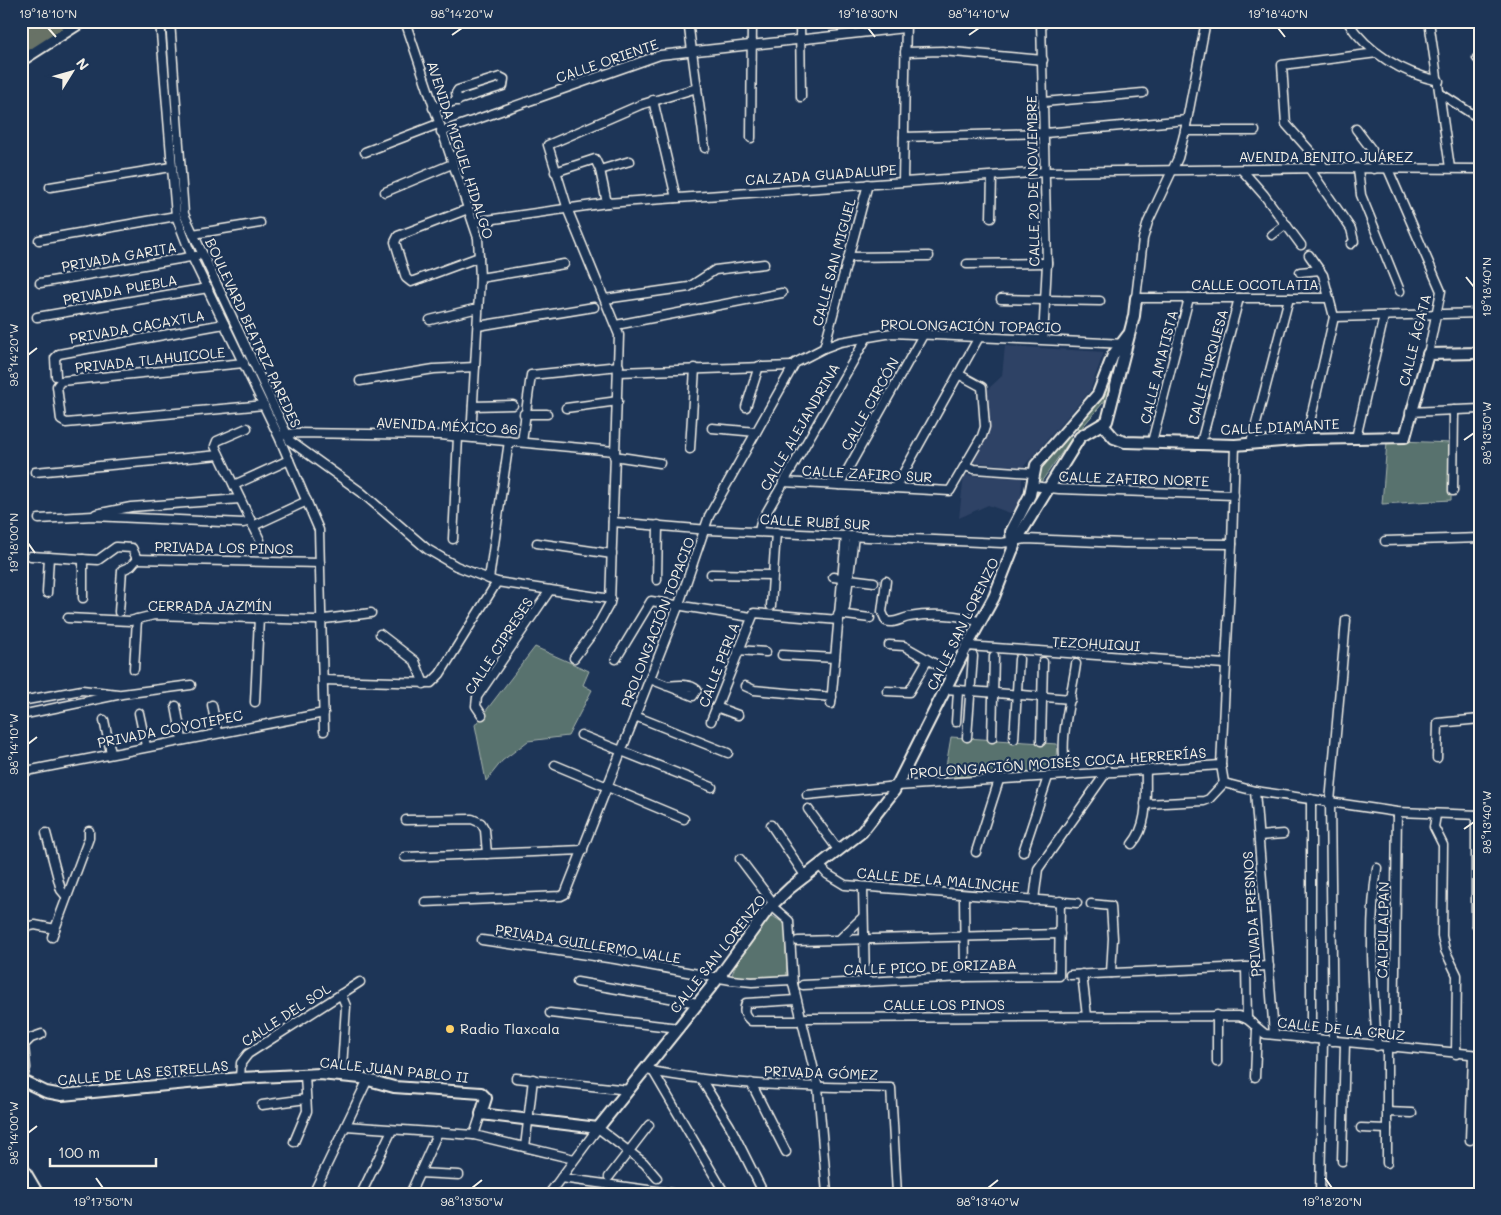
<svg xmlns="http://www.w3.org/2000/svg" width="1501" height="1215" viewBox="0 0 1501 1215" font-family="Mali,sans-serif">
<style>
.built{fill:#2f4265}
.green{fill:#58726e;stroke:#a6b2ab}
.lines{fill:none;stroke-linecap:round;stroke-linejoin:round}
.minor-casing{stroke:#f4f1e8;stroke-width:11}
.tertiary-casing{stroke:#f4f1e8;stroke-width:14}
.secondary-casing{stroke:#f4f1e8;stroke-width:15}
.primary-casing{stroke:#f4f1e8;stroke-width:16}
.minor{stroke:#1d3557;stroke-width:8}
.tertiary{stroke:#1d3557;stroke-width:10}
.secondary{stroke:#1d3557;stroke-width:11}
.primary{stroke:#687266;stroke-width:12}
.ticks{fill:none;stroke:#f4f1e8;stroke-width:2}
.poi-dot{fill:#ffd166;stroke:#1d3557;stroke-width:2}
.labels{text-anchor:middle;stroke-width:4.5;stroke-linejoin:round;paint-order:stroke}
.street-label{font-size:14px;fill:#f4f1e8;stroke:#1d3557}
.poi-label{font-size:14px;fill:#f4f1e8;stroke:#1d3557;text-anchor:start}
.neatline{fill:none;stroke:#f4f1e8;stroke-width:2}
.ticks-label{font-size:12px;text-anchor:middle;fill:#f4f1e8}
</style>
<rect width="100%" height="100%" fill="#1d3557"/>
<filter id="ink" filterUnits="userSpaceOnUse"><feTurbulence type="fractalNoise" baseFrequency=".02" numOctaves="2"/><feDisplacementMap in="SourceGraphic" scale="10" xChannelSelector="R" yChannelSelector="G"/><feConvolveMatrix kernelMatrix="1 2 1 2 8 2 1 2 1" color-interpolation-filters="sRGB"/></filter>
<g filter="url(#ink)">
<g class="built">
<path d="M1005 346 1104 352 1090 391 1023 467 971 462 984 442 985 392 1002 376Z"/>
<path d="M964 475 1022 478 1021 504 1010 513 988 505 959 518Z"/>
</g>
<g class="green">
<path d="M1118 358 1108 397 1079 431 1071 426 1101 389Z"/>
<path d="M1066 433 1072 438 1041 482 1033 481 1034 472Z"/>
<path d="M1399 441 1452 443 1451 500 1382 504 1387 442Z"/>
<path d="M535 647 589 671 583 685 592 690 568 736 528 741 502 761 486 781 475 725Z"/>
<path d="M951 737 1057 744 1055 771 944 778Z"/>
<path d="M771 915 785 924 787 976 731 977 736 964Z"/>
</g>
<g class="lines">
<defs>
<g id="minor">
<path d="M160 21 176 216 192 257 279 437 319 530 324 731"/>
<path d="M170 21 184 214 290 441 361 492 427 549 456 566 497 582 611 599"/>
<path d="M405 21 478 238 480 278 471 437"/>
<path d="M688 21 705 148"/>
<path d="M800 21 801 97"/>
<path d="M1041 21 1047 263 1043 339"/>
<path d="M1206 21 1185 131 1178 158 1148 222 1143 239 1136 298H1329"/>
<path d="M1347 21C1368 53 1402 73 1439 81"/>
<path d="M1429 21 1450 168"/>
<path d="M905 52 942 51 1043 60"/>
<path d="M1477 58 1480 61"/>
<path d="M1441 94 1480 119"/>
<path d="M653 100 676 198"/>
<path d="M1044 102 1143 93"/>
<path d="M433 108 503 86 504 79 500 77 458 90 456 93 458 101"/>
<path d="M1356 129 1372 150 1374 169"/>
<path d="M1185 131H1255"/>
<path d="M441 132 660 55 905 28"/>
<path d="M904 137 1045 133 1187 120"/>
<path d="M751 138 752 21"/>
<path d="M365 152 438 124"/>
<path d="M1309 168 1351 229 1354 241 1351 244"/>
<path d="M1325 168 1286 124 1282 65 1377 53"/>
<path d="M1358 169 1361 195 1400 291"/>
<path d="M1388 169 1441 291 1428 354"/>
<path d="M600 170 630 161"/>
<path d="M1242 170 1264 195 1301 245"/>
<path d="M555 172 595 159 600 170 607 203"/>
<path d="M903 181 906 21"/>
<path d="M50 187 171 167"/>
<path d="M385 192 452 164"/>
<path d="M468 209 398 236 395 242 406 278 411 282 479 257"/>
<path d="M991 218 992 176"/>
<path d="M473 222 607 203 1046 172 1325 168 1480 169"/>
<path d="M193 234 260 223"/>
<path d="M1272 235 1286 224"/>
<path d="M39 240 176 216"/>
<path d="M849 257 929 256"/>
<path d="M967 264 1047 263"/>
<path d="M1300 272 1320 270"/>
<path d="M480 278 564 264"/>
<path d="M40 283 196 256"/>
<path d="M605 299 689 287 715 270 764 264"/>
<path d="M1001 299 1100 301"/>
<path d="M37 317 208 288"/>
<path d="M1334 317 1480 313"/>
<path d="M430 320 478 308"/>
<path d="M616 325 782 293"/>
<path d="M478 326 594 307"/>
<path d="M824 348 868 184"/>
<path d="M244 363 61 381 57 386 61 420 66 423 264 405"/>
<path d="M619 372 792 366"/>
<path d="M56 376 55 358 59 354 224 324"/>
<path d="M360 381 434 369 475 367"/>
<path d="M473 406 513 405"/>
<path d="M746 407 759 366"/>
<path d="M566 408 618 401"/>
<path d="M1410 412 1480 409"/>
<path d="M524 414H547"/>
<path d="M247 428 217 441 215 446 260 540"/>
<path d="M712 428 756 432"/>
<path d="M283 435 295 433 440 435 614 451"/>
<path d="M1356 438 1384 316"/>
<path d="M1306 439 1334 317 1323 275 1309 255"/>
<path d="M522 442 531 375 619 366"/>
<path d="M1152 442 1189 298"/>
<path d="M1201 443 1239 298"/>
<path d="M1251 443 1289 298"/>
<path d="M1235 445 1232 544 1221 765 1224 783 1255 791 1397 812 1480 815"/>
<path d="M690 449 695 368"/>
<path d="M614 456 660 463"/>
<path d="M965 466 974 469 1033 473"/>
<path d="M35 472 219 455"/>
<path d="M783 482 950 491 982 436 985 427 982 387 960 375"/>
<path d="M234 485 289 460"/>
<path d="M839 485 923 335"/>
<path d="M1032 486 1059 489 1234 495"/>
<path d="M895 488 979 337"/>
<path d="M1453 491 1454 410"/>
<path d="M96 514 131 507 240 499"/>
<path d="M39 519 93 516 243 523 251 521"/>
<path d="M613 522 709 530 1002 543 1026 539 1124 543 1232 544"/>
<path d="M253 526 307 501"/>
<path d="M759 531 761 522 867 337"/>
<path d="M453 539 458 437"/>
<path d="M1385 541 1480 538"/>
<path d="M537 543 612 554"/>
<path d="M31 556 98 560 116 547 132 548 137 559"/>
<path d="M137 559 320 563"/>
<path d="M711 574 773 575"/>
<path d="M833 577 874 582"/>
<path d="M489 579 509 441"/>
<path d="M657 580 658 525"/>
<path d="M886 581 882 612 886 621C894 624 900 619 909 617 931 613 959 614 980 622"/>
<path d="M47 593 49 557"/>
<path d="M83 598V559"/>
<path d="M771 606 776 532"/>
<path d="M119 612 122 570 131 566 137 559"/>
<path d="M838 614 870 618"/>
<path d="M68 618 130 621 154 615 317 620 371 613"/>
<path d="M839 618 845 608 854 536"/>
<path d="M380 634 415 661 424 684"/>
<path d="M889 645 904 646 953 674"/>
<path d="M967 646 1225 664"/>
<path d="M738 650 766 652"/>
<path d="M782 655 835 658"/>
<path d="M574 658 595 630 610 603 619 335 569 213 548 145 640 105 697 88"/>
<path d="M616 659 651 601 751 617"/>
<path d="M134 669 137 619"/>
<path d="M650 679 693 696 697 690C690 683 676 685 667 686"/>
<path d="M323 680 431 683 440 674 497 582"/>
<path d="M745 686 754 690 832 697"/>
<path d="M946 689 1071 699"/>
<path d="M887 691 909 692 927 661"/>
<path d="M21 701 82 690 118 694"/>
<path d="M255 702 259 618"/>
<path d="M831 704 846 535"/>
<path d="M212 705 217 732"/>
<path d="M176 706 182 739"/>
<path d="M716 707 738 715"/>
<path d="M139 713 146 746"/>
<path d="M21 715 122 694 191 685"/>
<path d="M482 715 476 706 477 697 550 590"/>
<path d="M635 716 728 753"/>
<path d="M104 720 111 753"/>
<path d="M711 721 754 613 839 620"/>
<path d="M956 722 958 691"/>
<path d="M581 735 712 787"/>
<path d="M967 737 973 656"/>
<path d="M992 738 994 656"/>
<path d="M1014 739 1019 659"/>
<path d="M1041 741 1043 662"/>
<path d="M1437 758 1438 723 1480 719"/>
<path d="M555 765 684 819"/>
<path d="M21 772 324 713"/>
<path d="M1068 775C1056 745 1072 696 1076 664"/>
<path d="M1255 791 1274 1034"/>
<path d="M807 795 897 786 1221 765"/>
<path d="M1311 799V1039"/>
<path d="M1145 804 1204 801 1209 799 1224 783"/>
<path d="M808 809 839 851"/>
<path d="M1436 815 1434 827 1443 845 1442 936 1445 950 1457 975 1456 1054"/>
<path d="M406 820 472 819 481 823 485 830 487 854"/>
<path d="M771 825 806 877"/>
<path d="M46 833 61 890 66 896"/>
<path d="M1259 836 1283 834"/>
<path d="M1132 844C1150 823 1145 794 1146 769"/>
<path d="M976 852 999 780"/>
<path d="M1023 852 1048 777"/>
<path d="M405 857 583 850"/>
<path d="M740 859 771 900 774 908 789 921 793 984 818 1087 827 1194"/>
<path d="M820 866 827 874 845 885 1077 903"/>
<path d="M1377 868C1368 927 1373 987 1377 1046"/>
<path d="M863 888 865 982"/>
<path d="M964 896 965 977"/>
<path d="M1034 900 1038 869 1108 770"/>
<path d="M425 902 561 896 565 894 678 607 709 516 795 363 824 348 840 342 892 333 1125 344"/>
<path d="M1091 904 1111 906 1113 938 1111 973"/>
<path d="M1476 925V815"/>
<path d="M21 928 35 925 55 929"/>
<path d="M52 937 89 838V831"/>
<path d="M840 939 863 917"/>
<path d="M482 940 615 959 731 980 752 982 792 980"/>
<path d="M798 941 1060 934"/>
<path d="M1246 967 1247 1019"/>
<path d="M1082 974 1087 1016"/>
<path d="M1070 975 1269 966"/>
<path d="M577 982 698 1003"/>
<path d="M803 985 965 977 1059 976 1060 901"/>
<path d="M341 994 346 1006 342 1068"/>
<path d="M796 1000 746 1003C743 1011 744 1015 751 1021H797L806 1018 1239 1016 1247 1019 1265 1034 1480 1055"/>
<path d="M550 1013 679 1028"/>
<path d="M1217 1015V1062"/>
<path d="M1333 1041 1330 802 1346 620"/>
<path d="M1394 1048 1397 812"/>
<path d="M646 1070C726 1086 809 1087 891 1088L897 1194"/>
<path d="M653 1071 725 1194"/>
<path d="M1255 1077 1257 1029"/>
<path d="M240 1078 241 1063 248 1054 360 982"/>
<path d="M516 1078 629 1090"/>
<path d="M701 1079 730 1126 764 1194"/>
<path d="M22 1081 26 1068 24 1045 31 1038 42 1034"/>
<path d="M751 1083 786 1152"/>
<path d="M262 1105 306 1099"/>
<path d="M1387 1112 1412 1113"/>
<path d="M481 1114 474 1135 574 1159"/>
<path d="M346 1126 474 1135"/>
<path d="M1361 1128 1387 1129"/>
<path d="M1470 1140 1473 1055"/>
<path d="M294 1142 307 1111 305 1075"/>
<path d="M525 1147 533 1079"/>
<path d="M1342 1161 1345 1043"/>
<path d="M1387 1163V1047"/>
<path d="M419 1173 459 1175"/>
<path d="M609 1177 649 1125"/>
<path d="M561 1178 677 1194"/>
<path d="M313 1194 368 1079"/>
<path d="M361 1194 392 1130"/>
<path d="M410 1194 438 1132"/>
<path d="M549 1194 598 1128 644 1163 657 1178"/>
<path d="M1320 1194 1323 1040"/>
</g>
<g id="tertiary">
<path d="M1103 425 1114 438 1125 442 1235 445 1306 439 1405 437 1428 354 1480 353"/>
<path d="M1013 549 1011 532 1030 495 1036 465 1098 394 1113 355 1128 335"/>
<path d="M21 1080 46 1092 62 1095 240 1078 320 1074 361 1078 394 1087 481 1093 486 1098 481 1114 598 1128 719 977 769 908 790 888 862 832 894 791 967 646 994 597 1016 541 1080 437 1107 421 1134 316 1136 298"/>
<path d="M21 1165 38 1194"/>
</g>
<g id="secondary">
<path d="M21 22 22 21"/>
<path d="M21 60 82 21"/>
</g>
<g id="primary">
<path d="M21 35 43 21"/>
<path d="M21 48 63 21"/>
</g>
</defs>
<use href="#minor" class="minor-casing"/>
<use href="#tertiary" class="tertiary-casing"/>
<use href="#secondary" class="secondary-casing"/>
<use href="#primary" class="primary-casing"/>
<use href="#minor" class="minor"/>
<use href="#tertiary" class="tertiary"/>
<use href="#secondary" class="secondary"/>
<use href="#primary" class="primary"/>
</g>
</g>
<path class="ticks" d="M48 28 56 37M868 28 875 37M1278 28 1285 37M452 35 462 28M969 35 979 28M1466 277 1474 287M28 355 37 348M1464 440 1474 433M28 543 35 553M28 744 37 737M1464 829 1474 822M28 1133 37 1126M96 1178 103 1188M1325 1178 1332 1188M472 1188 482 1180M988 1188 998 1180"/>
<circle class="poi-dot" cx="450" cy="1029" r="5"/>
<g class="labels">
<g class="street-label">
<text transform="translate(607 61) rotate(-19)" y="5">CALLE ORIENTE</text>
<text transform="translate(460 150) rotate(72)" y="5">AVENIDA MIGUEL HIDALGO</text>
<text x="1326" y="162">AVENIDA BENITO JUÁREZ</text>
<text transform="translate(821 175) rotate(-4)" y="5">CALZADA GUADALUPE</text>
<text transform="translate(1033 181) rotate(-91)" y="5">CALLE 20 DE NOVIEMBRE</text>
<text transform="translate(119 257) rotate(-10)" y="5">PRIVADA GARITA</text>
<text transform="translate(834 262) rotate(-75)" y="5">CALLE SAN MIGUEL</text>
<text x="1255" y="290">CALLE OCOTLATIA</text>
<text transform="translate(120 290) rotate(-10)" y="5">PRIVADA PUEBLA</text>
<text transform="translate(971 326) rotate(1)" y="5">PROLONGACIÓN TOPACIO</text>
<text transform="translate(137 327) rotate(-10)" y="5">PRIVADA CACAXTLA</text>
<text transform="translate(253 333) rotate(65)" y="5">BOULEVARD BEATRIZ PAREDES</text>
<text transform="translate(1415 340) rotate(-76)" y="5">CALLE ÁGATA</text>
<text transform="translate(150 360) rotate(-6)" y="5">PRIVADA TLAHUICOLE</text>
<text transform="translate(1159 367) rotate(-76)" y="5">CALLE AMATISTA</text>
<text transform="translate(1208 367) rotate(-75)" y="5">CALLE TURQUESA</text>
<text transform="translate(870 404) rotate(-61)" y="5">CALLE CIRCÓN</text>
<text transform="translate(447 426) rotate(3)" y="5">AVENIDA MÉXICO 86</text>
<text transform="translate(800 427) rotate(-60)" y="5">CALLE ALEJANDRINA</text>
<text transform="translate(1280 427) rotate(-3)" y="5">CALLE DIAMANTE</text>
<text transform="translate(867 474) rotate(3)" y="5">CALLE ZAFIRO SUR</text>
<text transform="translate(1134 479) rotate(2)" y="5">CALLE ZAFIRO NORTE</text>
<text transform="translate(815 522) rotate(3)" y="5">CALLE RUBÍ SUR</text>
<text transform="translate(224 548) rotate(1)" y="5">PRIVADA LOS PINOS</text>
<text x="210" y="611">CERRADA JAZMÍN</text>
<text transform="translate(658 622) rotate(-69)" y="5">PROLONGACIÓN TOPACIO</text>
<text transform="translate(963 624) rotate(-64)" y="5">CALLE SAN LORENZO</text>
<text transform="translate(1096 644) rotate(3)" y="5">TEZOHUIQUI</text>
<text transform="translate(499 646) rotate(-57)" y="5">CALLE CIPRESES</text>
<text transform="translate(719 665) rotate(-69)" y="5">CALLE PERLA</text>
<text transform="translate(170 729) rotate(-11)" y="5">PRIVADA COYOTEPEC</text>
<text transform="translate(1058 763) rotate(-4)" y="5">PROLONGACIÓN MOISÉS COCA HERRERÍAS</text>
<text transform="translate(938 880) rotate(5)" y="5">CALLE DE LA MALINCHE</text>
<text transform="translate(1252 914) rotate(-94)" y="5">PRIVADA FRESNOS</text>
<text transform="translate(1383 930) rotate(-89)" y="5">CALPULALPAN</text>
<text transform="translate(588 944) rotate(9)" y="5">PRIVADA GUILLERMO VALLE</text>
<text transform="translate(718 954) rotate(-52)" y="5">CALLE SAN LORENZO</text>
<text transform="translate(930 967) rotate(-2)" y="5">CALLE PICO DE ORIZABA</text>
<text x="944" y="1010">CALLE LOS PINOS</text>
<text transform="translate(286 1015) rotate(-33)" y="5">CALLE DEL SOL</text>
<text transform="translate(1341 1029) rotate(6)" y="5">CALLE DE LA CRUZ</text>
<text transform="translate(394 1070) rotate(6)" y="5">CALLE JUAN PABLO II</text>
<text transform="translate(143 1073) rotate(-5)" y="5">CALLE DE LAS ESTRELLAS</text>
<text transform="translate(821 1073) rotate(2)" y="5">PRIVADA GÓMEZ</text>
</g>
<g class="poi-label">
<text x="460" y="1034">Radio Tlaxcala</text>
</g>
</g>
<rect width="1501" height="1215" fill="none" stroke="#1d3557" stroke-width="55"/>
<g transform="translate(72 72) rotate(53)" stroke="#1d3557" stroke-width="4" paint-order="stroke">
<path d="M0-4L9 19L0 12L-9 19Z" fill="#f4f1e8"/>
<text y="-8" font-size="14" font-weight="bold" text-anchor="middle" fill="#f4f1e8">N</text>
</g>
<path d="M50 1158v8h106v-8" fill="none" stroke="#f4f1e8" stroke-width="2.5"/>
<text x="58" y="1158" font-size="15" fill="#f4f1e8" stroke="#1d3557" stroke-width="4" paint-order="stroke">100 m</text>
<rect x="28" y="28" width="1446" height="1160" class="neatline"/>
<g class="ticks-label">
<text x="48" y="18">19°18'10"N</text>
<text x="462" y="18">98°14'20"W</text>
<text x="868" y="18">19°18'30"N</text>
<text x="979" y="18">98°14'10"W</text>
<text x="1278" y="18">19°18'40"N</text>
<text transform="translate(1487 287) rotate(-90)" y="4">19°18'40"N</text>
<text transform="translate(14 355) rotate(-90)" y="4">98°14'20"W</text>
<text transform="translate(1487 433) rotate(-90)" y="4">98°13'50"W</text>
<text transform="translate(14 543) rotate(-90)" y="4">19°18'00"N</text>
<text transform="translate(14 744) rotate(-90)" y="4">98°14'10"W</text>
<text transform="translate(1487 822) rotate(-90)" y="4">98°13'40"W</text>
<text transform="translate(14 1133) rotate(-90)" y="4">98°14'00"W</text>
<text x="103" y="1206">19°17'50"N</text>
<text x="472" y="1206">98°13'50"W</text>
<text x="988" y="1206">98°13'40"W</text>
<text x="1332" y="1206">19°18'20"N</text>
</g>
</svg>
